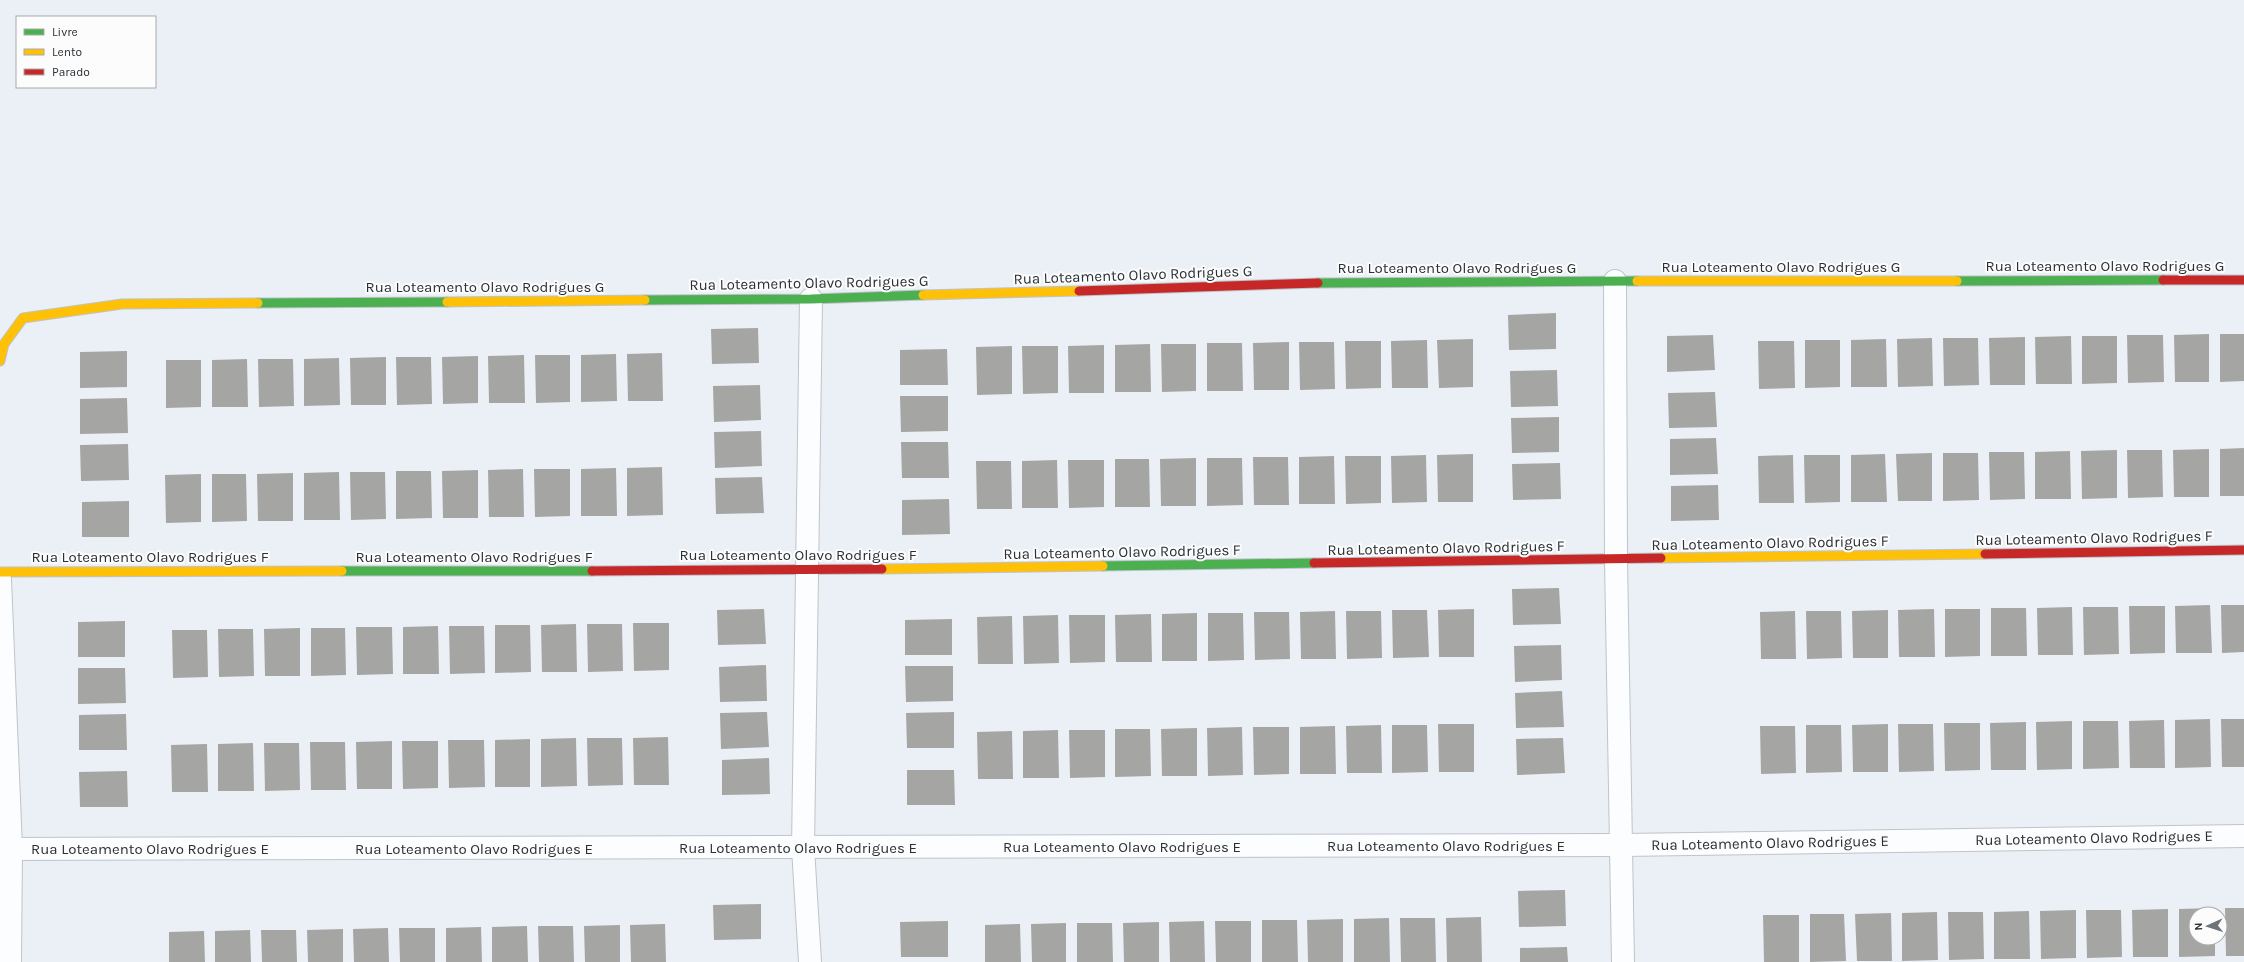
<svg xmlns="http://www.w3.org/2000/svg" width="2244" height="962" viewBox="0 0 2244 962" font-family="Karla,sans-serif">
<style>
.building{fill:#a5a5a4}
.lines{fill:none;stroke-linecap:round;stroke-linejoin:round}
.street-casing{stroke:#bec4ca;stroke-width:24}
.fast-casing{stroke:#bec4ca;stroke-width:11}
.slow-casing{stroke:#bec4ca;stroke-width:11}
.jam-casing{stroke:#bec4ca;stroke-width:11}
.street{stroke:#fcfdfe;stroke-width:22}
.fast{stroke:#4caf50;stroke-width:9}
.slow{stroke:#ffc107;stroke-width:9}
.jam{stroke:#c62828;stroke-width:9}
.labels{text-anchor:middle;stroke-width:4;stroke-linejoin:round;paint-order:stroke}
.street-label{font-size:15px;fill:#282f35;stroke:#fcfcfc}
</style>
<rect width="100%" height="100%" fill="#ebf0f6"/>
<g class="building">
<path d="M1556 313V349L1509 350 1508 315Z"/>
<path d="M758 328 759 363 712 364 711 329Z"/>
<path d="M2209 334V382H2175L2174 335Z"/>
<path d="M2220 334H2244V381L2220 382Z"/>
<path d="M1713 335 1715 370 1667 372V336Z"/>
<path d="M2127 335H2163L2164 382 2128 383Z"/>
<path d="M2071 336 2072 384H2036L2035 337Z"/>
<path d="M2082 336H2117V383L2082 384Z"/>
<path d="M2025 337V385H1990L1989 338Z"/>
<path d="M1932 338 1933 386 1898 387 1897 339Z"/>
<path d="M1943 338H1978L1979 385 1944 386Z"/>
<path d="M1473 339V387L1439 388 1437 340Z"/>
<path d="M1886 339 1887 387H1851V340Z"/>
<path d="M1427 340 1428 388H1392L1391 341Z"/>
<path d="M1805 340H1840V387L1805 388Z"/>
<path d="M1345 341H1381V388L1346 389Z"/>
<path d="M1758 341H1794L1795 388 1759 389Z"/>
<path d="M1289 342V390H1254L1253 343Z"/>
<path d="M1299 342H1334L1335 389 1300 390Z"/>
<path d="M1207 343H1242L1243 391H1207Z"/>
<path d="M1150 344 1151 392H1115V345Z"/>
<path d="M1161 344H1196V391L1162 392Z"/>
<path d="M1104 345V393H1069L1068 346Z"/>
<path d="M1012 346V394L977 395 976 347Z"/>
<path d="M1022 346H1058V393L1023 394Z"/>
<path d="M947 349 948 385H900V350Z"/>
<path d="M127 351V387L80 388V352Z"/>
<path d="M662 353 663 401H628L627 354Z"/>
<path d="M616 354 617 401 581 402V355Z"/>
<path d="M524 355 525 403H489L488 356Z"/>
<path d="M535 355H570V402L536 403Z"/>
<path d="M478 356V403L443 404 442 357Z"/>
<path d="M386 357V405H351L350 358Z"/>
<path d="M396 357H431L432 404 397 405Z"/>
<path d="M339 358 340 405 304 406V359Z"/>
<path d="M247 359 248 407H212V360Z"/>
<path d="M258 359H293L294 406 259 407Z"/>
<path d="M166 360H201V407L166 408Z"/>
<path d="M1557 370 1558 406 1511 407 1510 371Z"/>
<path d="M760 385 761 420 714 422 713 386Z"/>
<path d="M1715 392 1717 427 1669 428 1668 393Z"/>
<path d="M900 396H948V431L901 432Z"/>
<path d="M127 398 128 433 80 434V399Z"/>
<path d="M1559 417V452L1512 453 1511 418Z"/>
<path d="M761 431 762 466 715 468 714 432Z"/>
<path d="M1716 438 1718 474 1670 475V439Z"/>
<path d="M901 442H948L949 478H902Z"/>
<path d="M128 444 129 480 81 481 80 445Z"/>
<path d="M2244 448V496H2220V449Z"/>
<path d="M2209 449V497H2174L2173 450Z"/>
<path d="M2117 450V498L2082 499 2081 451Z"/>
<path d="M2127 450H2162L2163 497 2128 498Z"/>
<path d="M2070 451 2071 499H2035V452Z"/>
<path d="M1989 452H2024L2025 499 1990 500Z"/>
<path d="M1932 453V501H1898L1896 454Z"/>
<path d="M1943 453H1978L1979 500 1943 501Z"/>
<path d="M1473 454V502H1438L1437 455Z"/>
<path d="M1885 454 1887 502H1851V455Z"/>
<path d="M1426 455 1427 502 1392 503 1391 456Z"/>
<path d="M1793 455 1794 503H1759L1758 456Z"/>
<path d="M1804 455H1840V502L1805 503Z"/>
<path d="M1334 456 1335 504H1299V457Z"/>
<path d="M1345 456H1381V503L1346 504Z"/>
<path d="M1253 457H1288L1289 505H1254Z"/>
<path d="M1196 458V506H1161L1160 459Z"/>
<path d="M1207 458H1242L1243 505 1207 506Z"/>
<path d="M1115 459H1149L1150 507H1115Z"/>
<path d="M1057 460 1058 508H1022V461Z"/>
<path d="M1068 460H1104V507L1069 508Z"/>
<path d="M976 461H1011L1012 509H977Z"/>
<path d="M1560 463 1561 499 1513 500 1512 464Z"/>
<path d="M662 467 663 515 627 516V468Z"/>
<path d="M616 468 617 516H581V469Z"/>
<path d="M523 469 524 517H489L488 470Z"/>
<path d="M534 469H570V516L535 517Z"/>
<path d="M478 470V518H443L442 471Z"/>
<path d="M396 471H431L432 518 396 519Z"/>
<path d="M339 472 340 520H304V473Z"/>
<path d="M350 472H385L386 519 351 520Z"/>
<path d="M293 473V521H258L257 474Z"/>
<path d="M201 474V522L166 523 165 475Z"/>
<path d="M212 474H246L247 521 212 522Z"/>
<path d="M762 477 764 513 716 514 715 478Z"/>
<path d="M1718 485 1719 520 1671 521V486Z"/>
<path d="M949 499 950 534 902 535V500Z"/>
<path d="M129 501V537H82V502Z"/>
<path d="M1559 588 1561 624 1513 625 1512 589Z"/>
<path d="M2210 605 2212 653H2176L2175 606Z"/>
<path d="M2221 605H2244V652L2222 653Z"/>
<path d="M2129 606H2165V653L2130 654Z"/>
<path d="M2072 607 2073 655H2038L2037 608Z"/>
<path d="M2083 607H2118L2119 654 2084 655Z"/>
<path d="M1991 608H2026L2027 656H1991Z"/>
<path d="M764 609 766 644 718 645 717 610Z"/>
<path d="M1474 609V657H1439L1438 610Z"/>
<path d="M1934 609 1935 657H1899L1898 610Z"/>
<path d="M1945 609H1980V656L1945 657Z"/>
<path d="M1392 610H1427L1429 657 1393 658Z"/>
<path d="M1888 610V658H1853L1852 611Z"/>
<path d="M1335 611 1336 659H1301L1300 612Z"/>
<path d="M1346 611H1381L1382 658 1347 659Z"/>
<path d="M1795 611 1796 659H1761L1760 612Z"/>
<path d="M1806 611H1841L1842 658 1807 659Z"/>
<path d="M1254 612H1289L1290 659 1255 660Z"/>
<path d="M1197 613V661H1162V614Z"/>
<path d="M1208 613H1243L1244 660 1208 661Z"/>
<path d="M1151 614 1152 662H1116L1115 615Z"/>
<path d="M1058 615 1059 663 1024 664 1023 616Z"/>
<path d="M1069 615H1105V662L1070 663Z"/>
<path d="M1012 616 1013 664H978L977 617Z"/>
<path d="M952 619V655H905V620Z"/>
<path d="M125 621V657H78V622Z"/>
<path d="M633 623H669V670L634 671Z"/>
<path d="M576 624 577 672H542L541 625Z"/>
<path d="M587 624H622L623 671 588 672Z"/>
<path d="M495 625H530L531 672 495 673Z"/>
<path d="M438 626 439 674H403V627Z"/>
<path d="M449 626H484L485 673 450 674Z"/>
<path d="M356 627H392L393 674 357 675Z"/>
<path d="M300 628V676H265L264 629Z"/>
<path d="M311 628H345L346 675 311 676Z"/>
<path d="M218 629H253L254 676 219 677Z"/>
<path d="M172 630H207L208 677 173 678Z"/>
<path d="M1561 645 1562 680 1515 682 1514 646Z"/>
<path d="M766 665 767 701 720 702 719 667Z"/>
<path d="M905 666H953V701L906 702Z"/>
<path d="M78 668H125L126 703 78 704Z"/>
<path d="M1562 691 1564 727 1516 728 1515 693Z"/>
<path d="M767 712 769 747 721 749 720 713Z"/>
<path d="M954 712V748H907L906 713Z"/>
<path d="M126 714 127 750H79V715Z"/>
<path d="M2210 719 2211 767 2175 768V720Z"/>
<path d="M2221 719H2244V767H2222Z"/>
<path d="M2164 720 2165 768H2130L2129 721Z"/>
<path d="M2072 721V769L2037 770 2036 722Z"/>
<path d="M2083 721H2118L2119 768 2083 769Z"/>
<path d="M2026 722V770H1991L1990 723Z"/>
<path d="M1944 723H1980V770L1945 771Z"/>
<path d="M1438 724H1474V772H1439Z"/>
<path d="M1888 724V772H1853L1852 725Z"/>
<path d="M1898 724H1933L1934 771 1899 772Z"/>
<path d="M1381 725 1382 773H1347L1346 726Z"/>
<path d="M1392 725H1427L1428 772 1392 773Z"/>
<path d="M1806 725H1841L1842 772 1806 773Z"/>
<path d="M1335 726 1336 774H1300V727Z"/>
<path d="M1760 726H1795L1796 773 1761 774Z"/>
<path d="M1242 727 1243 775 1208 776 1207 728Z"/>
<path d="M1253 727H1289V774L1254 775Z"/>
<path d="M1197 728V776H1162L1161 729Z"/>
<path d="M1115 729H1150L1151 776 1115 777Z"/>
<path d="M1058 730 1059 778H1023V731Z"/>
<path d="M1069 730H1105V777L1070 778Z"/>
<path d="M1012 731 1013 779H978L977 732Z"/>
<path d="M668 737 669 785H634L633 738Z"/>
<path d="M576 738 577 786 541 787V739Z"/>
<path d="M587 738H622L623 785 588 786Z"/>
<path d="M1563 738 1565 773 1517 775 1516 739Z"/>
<path d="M530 739V787H495V740Z"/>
<path d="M448 740H484L485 787 449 788Z"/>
<path d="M392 741V789H357L356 742Z"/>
<path d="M402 741H438V788L403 789Z"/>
<path d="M310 742H345L346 790H311Z"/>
<path d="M253 743 254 791H218V744Z"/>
<path d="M264 743H299L300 790 265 791Z"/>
<path d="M207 744 208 792H172L171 745Z"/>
<path d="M769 758 770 794 722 795V760Z"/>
<path d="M907 770H954L955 805H907Z"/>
<path d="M127 771 128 807H80L79 772Z"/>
<path d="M1565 890 1566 926 1519 927 1518 891Z"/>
<path d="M761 904V939L714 940 713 905Z"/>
<path d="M2214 908V914H2196V938H2215V956L2179 957V909Z"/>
<path d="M2225 908H2244V956H2226Z"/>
<path d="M2168 909V957H2133L2132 910Z"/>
<path d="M2076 910V958L2041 959 2040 911Z"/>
<path d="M2086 910H2121L2122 957 2087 958Z"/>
<path d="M2029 911 2030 959H1994V912Z"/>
<path d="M1937 912 1938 960 1902 961V913Z"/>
<path d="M1948 912H1983L1984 959 1949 960Z"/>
<path d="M1891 913 1892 961H1857L1855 914Z"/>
<path d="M1810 914H1844L1846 961 1810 962Z"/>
<path d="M1763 915H1799V962H1764Z"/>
<path d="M1481 917 1482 962H1447L1446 918Z"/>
<path d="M1389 918 1390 962H1354V919Z"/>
<path d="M1400 918H1435L1436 962H1401Z"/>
<path d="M1343 919V962H1308L1307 920Z"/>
<path d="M1262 920H1297L1298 962H1262Z"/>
<path d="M948 921V957H901L900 922Z"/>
<path d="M1204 921 1205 962H1170L1169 922Z"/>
<path d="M1215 921H1251V962H1216Z"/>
<path d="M1159 922V962H1124L1123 923Z"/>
<path d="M1066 923V962H1032L1031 924Z"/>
<path d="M1077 923H1112L1113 962H1077Z"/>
<path d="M665 924 666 962H631L630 925Z"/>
<path d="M1020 924 1021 962H985V925Z"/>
<path d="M620 925V962H585L584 926Z"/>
<path d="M527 926 528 962H492V927Z"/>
<path d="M538 926H573L574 962H539Z"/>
<path d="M481 927 482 962H446V928Z"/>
<path d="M388 928 389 962H354L353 929Z"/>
<path d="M399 928H435V962H400Z"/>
<path d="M343 929V962H308L307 930Z"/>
<path d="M250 930 251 962H215V931Z"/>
<path d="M261 930H296L297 962H262Z"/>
<path d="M204 931 205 962H169V932Z"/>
<path d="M1567 947 1568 962H1520V948Z"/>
</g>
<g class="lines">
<defs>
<g id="street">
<path d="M1615 281 1616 559 1623 962"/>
<path d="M0 579 11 849 10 962"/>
<path d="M0 849 1622 845 2244 836"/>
<path d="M810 962 803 848 811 299"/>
</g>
<g id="fast">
<path d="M1957 281 2163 280"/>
<path d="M1318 283 1637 281"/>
<path d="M645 300 811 299 923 295"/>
<path d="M258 303 447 302"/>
<path d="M1103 566 1314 563"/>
<path d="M342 571H592"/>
</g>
<g id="slow">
<path d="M1637 281H1957"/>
<path d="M923 295 1079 291"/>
<path d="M447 302 645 300"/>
<path d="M0 361 4 344 23 318 122 304 258 303"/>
<path d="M1661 558 1985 554"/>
<path d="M882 569 1103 566"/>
<path d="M0 572 342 571"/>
</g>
<g id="jam">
<path d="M2163 280H2244"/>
<path d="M1079 291 1318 283"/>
<path d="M1985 554 2244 550"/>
<path d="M1314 563 1661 558"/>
<path d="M592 571 882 569"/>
</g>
</defs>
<use href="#street" class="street-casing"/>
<use href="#fast" class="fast-casing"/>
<use href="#slow" class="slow-casing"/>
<use href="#jam" class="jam-casing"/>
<use href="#street" class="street"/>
<use href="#fast" class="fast"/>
<use href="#slow" class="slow"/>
<use href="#jam" class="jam"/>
</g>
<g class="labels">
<g class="street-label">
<text x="2105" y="271">Rua Loteamento Olavo Rodrigues G</text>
<text x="1781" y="272">Rua Loteamento Olavo Rodrigues G</text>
<text x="1457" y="273">Rua Loteamento Olavo Rodrigues G</text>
<text transform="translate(1133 275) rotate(-2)" y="5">Rua Loteamento Olavo Rodrigues G</text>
<text transform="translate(809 283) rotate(-1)" y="5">Rua Loteamento Olavo Rodrigues G</text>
<text x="485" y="292">Rua Loteamento Olavo Rodrigues G</text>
<text transform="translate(2094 538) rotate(-1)" y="5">Rua Loteamento Olavo Rodrigues F</text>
<text transform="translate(1770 543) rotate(-1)" y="5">Rua Loteamento Olavo Rodrigues F</text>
<text transform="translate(1446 548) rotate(-1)" y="5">Rua Loteamento Olavo Rodrigues F</text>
<text transform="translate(1122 552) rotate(-1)" y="5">Rua Loteamento Olavo Rodrigues F</text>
<text x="798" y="560">Rua Loteamento Olavo Rodrigues F</text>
<text x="150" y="562">Rua Loteamento Olavo Rodrigues F</text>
<text x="474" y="562">Rua Loteamento Olavo Rodrigues F</text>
<text transform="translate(2094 838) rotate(-1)" y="5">Rua Loteamento Olavo Rodrigues E</text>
<text transform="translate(1770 843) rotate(-1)" y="5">Rua Loteamento Olavo Rodrigues E</text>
<text x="1446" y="851">Rua Loteamento Olavo Rodrigues E</text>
<text x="1122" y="852">Rua Loteamento Olavo Rodrigues E</text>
<text x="798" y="853">Rua Loteamento Olavo Rodrigues E</text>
<text x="150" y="854">Rua Loteamento Olavo Rodrigues E</text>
<text x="474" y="854">Rua Loteamento Olavo Rodrigues E</text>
</g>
</g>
<rect x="16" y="16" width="140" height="72" fill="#fcfcfc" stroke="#a7aaac"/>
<rect x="24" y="29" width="20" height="6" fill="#4caf50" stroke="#a7aaac"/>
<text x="52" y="36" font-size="12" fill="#282f35">Livre</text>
<rect x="24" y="49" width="20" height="6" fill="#ffc107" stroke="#a7aaac"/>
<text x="52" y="56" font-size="12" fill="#282f35">Lento</text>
<rect x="24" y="69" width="20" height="6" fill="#c62828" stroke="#a7aaac"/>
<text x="52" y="76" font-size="12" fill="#282f35">Parado</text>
<g transform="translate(2208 926) rotate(267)"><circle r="19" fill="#fcfcfc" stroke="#a7aaac"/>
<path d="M0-3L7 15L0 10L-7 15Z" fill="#6c7379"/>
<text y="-6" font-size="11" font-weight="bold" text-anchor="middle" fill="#282f35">N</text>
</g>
</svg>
